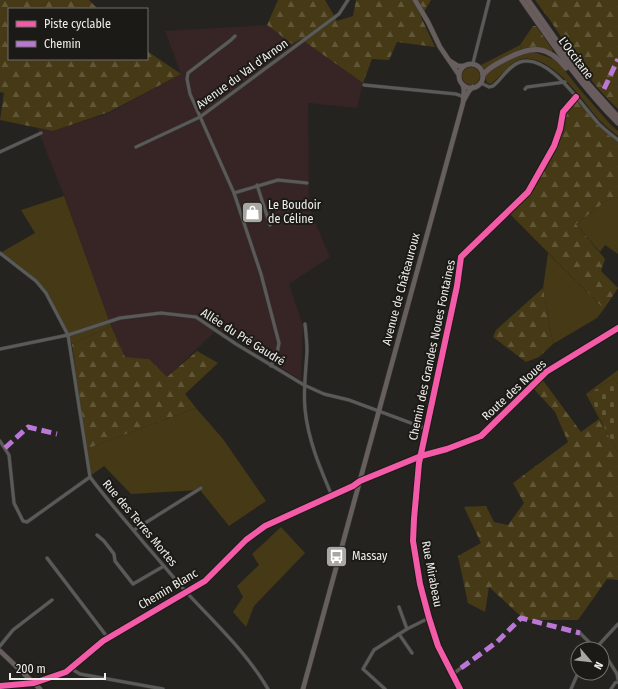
<svg xmlns="http://www.w3.org/2000/svg" width="618" height="689" viewBox="0 0 618 689" font-family="'Fira Sans Condensed',sans-serif">
<style>
.industrial{fill:#362524}
.green{fill:#463915}
.forest{fill:url(#forest-firs)}
.cemetery{fill:url(#cemetery-stones)}
.lines{fill:none;stroke-linecap:round;stroke-linejoin:round}
.minor-casing{stroke:#3e3d3b;stroke-width:4}
.primary-casing{stroke:#3e3d3b;stroke-width:5.5}
.motorway-casing{stroke:#3e3d3b;stroke-width:6}
.minor{stroke:#5a5a58;stroke-width:3}
.primary{stroke:#675f5e;stroke-width:4.5}
.motorway{stroke:#685d5c;stroke-width:5}
.quiet{stroke:#ba77d6;stroke-width:5;stroke-dasharray:10 5;stroke-linecap:butt}
.cycleway-casing{stroke:#1c1a16;stroke-width:8}
.cycleway{stroke:#f35aa7;stroke-width:6}
.labels{text-anchor:middle;stroke-width:4;stroke-linejoin:round;paint-order:stroke}
.street-label{font-size:12px;fill:#efeeea;stroke:#1c1a16}
.poi-label{font-size:12px;fill:#efeeea;stroke:#1c1a16;text-anchor:start}
</style>
<defs>
<pattern id="forest-firs" width="22" height="20" patternUnits="userSpaceOnUse"><rect width="22" height="20" fill="#463915"/><path d="M5 1l3.5 6h-7zM16 11l3.5 6h-7z" fill="#615637"/></pattern>
<pattern id="cemetery-stones" width="16" height="16" patternUnits="userSpaceOnUse"><rect width="16" height="16" fill="#463915"/><path d="M2 7V4a2 2 0 0 1 4 0v3zM10 15v-3a2 2 0 0 1 4 0v3z" fill="#615637"/></pattern>
</defs>
<rect width="100%" height="100%" fill="#242320"/>
<path class="industrial" d="M267 25 292 44 301 39 363 83 357 108 308 103 309 208 330 257 289 284 303 325 301 380 218 329 167 377 149 359 125 357 111 326 64 196 37 128 53 131 109 113 181 74 165 31Z"/>
<g class="green">
<path d="M520 45 521 49 484 71 481 65Z"/>
<path d="M534 52 553 59 563 68 577 86 611 125 618 131V136C612 131 605 126 599 120 582 100 552 54 522 59 509 62 501 77 491 84L487 83 485 76C495 64 519 54 534 52Z"/>
<circle cx="471" cy="76" r="9"/>
<path d="M64 196 111 326 72 344C63 322 52 300 36 282 26 271 12 262 0 253L35 233 21 210Z"/>
<path d="M618 197V254L605 245 600 252 576 224 606 201Z"/>
<path d="M548 253 604 309 597 318 553 344 543 288Z"/>
<path d="M618 370V384L614 378 589 394 607 433 586 394Z"/>
<path d="M196 408 223 439 266 501 229 526 200 490 131 494 104 466 90 476 86 449Z"/>
<path d="M281 527 305 553 254 606 246 627 233 612 243 597 237 586 259 565 252 554Z"/>
</g>
<g class="forest">
<path d="M0 0H89L98 9H9V59H147V51L181 74 109 112 53 131 0 120 4 93 0 92Z"/>
<path d="M278 0H325L337 21 353 16 356 0H431L421 17 435 47 397 42 389 60 372 59 363 83 301 39 292 44 267 25Z"/>
<path d="M535 0H618V109C591 84 572 54 552 23 547 15 540 8 535 0Z"/>
<path d="M533 26H536L553 50 551 52C540 47 533 46 521 49L520 45Z"/>
<path d="M575 97 601 128 618 142V197L606 201 576 224 605 259 601 271 618 288 604 309 508 212C525 193 541 172 553 149 562 132 564 114 575 97Z"/>
<path d="M543 288 553 344 539 357 526 362 493 337 496 330Z"/>
<path d="M111 326 125 357 149 359 167 377 197 351 218 363 185 394 196 408 86 449 72 344Z"/>
<path d="M542 379 581 432 599 419 618 452V580L607 579 578 620H525L489 587 485 612 468 603 458 556 481 543 464 507 486 506 494 522 508 525 524 503 513 483 568 442 555 412 533 388Z"/>
</g>
<path class="cemetery" d="M614 378 618 384V452L607 433 589 394Z"/>
<g class="lines">
<defs>
<g id="minor">
<path d="M235 36 231 40 188 73 187 79 190 94 234 193 261 274 279 343 277 353 271 366"/>
<path d="M473 63 489 0"/>
<path d="M481 83 489 87 493 86C502 79 508 66 520 62 549 53 582 106 599 124 605 130 612 135 618 140"/>
<path d="M364 85 456 94 464 97"/>
<path d="M525 89 527 87 565 82"/>
<path d="M136 147 200 117 339 14 348 0"/>
<path d="M0 152 41 133"/>
<path d="M257 185 270 225"/>
<path d="M234 193 278 180 307 183"/>
<path d="M0 253 36 281 46 293 68 335 90 477C107 500 126 521 144 543 159 560 173 577 188 594 216 624 247 653 268 689"/>
<path d="M305 324C306 333 307 342 307 351 306 371 303 390 305 409 308 440 320 468 332 496"/>
<path d="M0 349 68 335 120 318 161 313 196 317 236 344 304 385 324 394 349 400 427 429"/>
<path d="M0 441 9 455 14 503 23 521 27 522 90 477"/>
<path d="M134 530 201 488"/>
<path d="M97 535 104 541 114 554 115 561 133 584 164 566"/>
<path d="M47 558 108 638"/>
<path d="M399 607 407 629"/>
<path d="M580 633 596 649"/>
<path d="M399 634 412 653"/>
<path d="M0 646 13 630 52 600"/>
<path d="M595 649 618 624"/>
<path d="M602 650 617 674 618 679"/>
<path d="M70 668 80 674 163 689"/>
<path d="M453 674 461 668"/>
<path d="M0 686 34 683 66 672 103 641 205 581 246 540 265 526 353 486 360 481 421 456 447 449 481 436 546 372 618 328"/>
<path d="M385 689 363 669 374 650 407 629 429 618"/>
<path d="M460 689 438 646 429 618 420 584 413 541 414 519 419 463 457 286 461 257 528 192 554 146 560 129 563 112 576 97"/>
<path d="M571 689 578 673"/>
<path d="M611 689 615 683 618 682"/>
</g>
<g id="primary">
<path d="M415 0 428 22 440 47 459 75"/>
<path d="M450 61 458 66H464"/>
<circle cx="471" cy="76" r="12"/>
<path d="M464 100 469 91 473 87"/>
<path d="M0 651 40 689"/>
<path d="M303 689 463 103 464 90 463 85"/>
</g>
<g id="motorway">
<path d="M522 0C552 43 581 86 618 123"/>
<path d="M528 0 582 77 618 117"/>
<path d="M483 75C489 67 498 63 506 59 531 46 547 44 566 68"/>
</g>
</defs>
<use href="#minor" class="minor-casing"/>
<use href="#primary" class="primary-casing"/>
<use href="#motorway" class="motorway-casing"/>
<use href="#minor" class="minor"/>
<use href="#primary" class="primary"/>
<use href="#motorway" class="motorway"/>
<g class="quiet">
<path d="M604 89 618 59"/>
<path d="M5 448 28 427 57 434"/>
<path d="M461 668 497 642 521 618 580 633"/>
</g>
<defs>
<g id="cycleway">
<path d="M0 686 34 683 66 672 103 641 205 581 246 540 265 526 353 486 360 481 421 456 447 449 481 436 546 372 618 328"/>
<path d="M460 689 438 646 429 618 420 584 413 541 414 519 419 463 457 286 461 257 528 192 554 146 560 129 563 112 576 97"/>
</g>
</defs>
<use href="#cycleway" class="cycleway-casing"/>
<use href="#cycleway" class="cycleway"/>
</g>
<defs>
<symbol id="shop-square" viewBox="-11 -11 22 22"><rect x="-9" y="-9" width="18" height="18" rx="4" fill="#a8a7a3" stroke="#1c1a16"/><path d="M-5-2.5h2.3a2.7 3.5 0 0 1 5.4 0H5L5.5 6h-11ZM-1.5-2.5h3a1.5 2.3 0 0 0-3 0Z" fill="#fff"/></symbol>
<symbol id="bus-square" viewBox="-11 -11 22 22"><rect x="-9" y="-9" width="18" height="18" rx="4" fill="#a8a7a3" stroke="#1c1a16"/><path d="M-5-6H5V4H4V6H2V4H-2V6H-4V4H-5ZM-3.5-4V0h7V-4ZM-3.5 1.2v1.5H-2V1.2ZM2 1.2v1.5H3.5V1.2Z" fill="#fff"/></symbol>
</defs>
<g fill-rule="evenodd">
<use href="#shop-square" x="240" y="200" width="25" height="25"/>
<use href="#bus-square" x="324" y="544" width="25" height="25"/>
</g>
<g class="labels">
<g class="street-label">
<text transform="translate(576 58) rotate(53)" y="4">L'Occitane</text>
<text transform="translate(242 74) rotate(-36)" y="4">Avenue du Val d’Arnon</text>
<text transform="translate(401 289) rotate(-75)" y="4">Avenue de Châteauroux</text>
<text transform="translate(243 337) rotate(32)" y="4">Allée du Pré Gaudré</text>
<text transform="translate(432 350) rotate(-78)" y="4">Chemin des Grandes Noues Fontaines</text>
<text transform="translate(514 390) rotate(-43)" y="4">Route des Noues</text>
<text transform="translate(140 523) rotate(50)" y="4">Rue des Terres Mortes</text>
<text transform="translate(432 574) rotate(79)" y="4">Rue Mirabeau</text>
<text transform="translate(168 589) rotate(-31)" y="4">Chemin Blanc</text>
</g>
<g class="poi-label">
<text x="268" y="209">Le Boudoir<tspan x="268" dy="14">de Céline</tspan></text>
<text x="352" y="560">Massay</text>
</g>
</g>
<rect x="8" y="8" width="140" height="52" fill="#1c1a16" stroke="#706f6b"/>
<rect x="16" y="21" width="20" height="6" fill="#f35aa7" stroke="#706f6b"/>
<text x="44" y="28" font-size="12" fill="#efeeea">Piste cyclable</text>
<rect x="16" y="41" width="20" height="6" fill="#ba77d6" stroke="#706f6b"/>
<text x="44" y="48" font-size="12" fill="#efeeea">Chemin</text>
<g transform="translate(590 661) rotate(118)"><circle r="19" fill="#1c1a16" stroke="#706f6b"/>
<path d="M0-3L7 15L0 10L-7 15Z" fill="#a8a7a3"/>
<text y="-6" font-size="11" font-weight="bold" text-anchor="middle" fill="#efeeea">N</text>
</g>
<path d="M10 673v6h95v-6" fill="none" stroke="#efeeea" stroke-width="2"/>
<text x="16" y="673" font-size="12" fill="#efeeea" stroke="#1c1a16" stroke-width="3" paint-order="stroke">200 m</text>
</svg>
